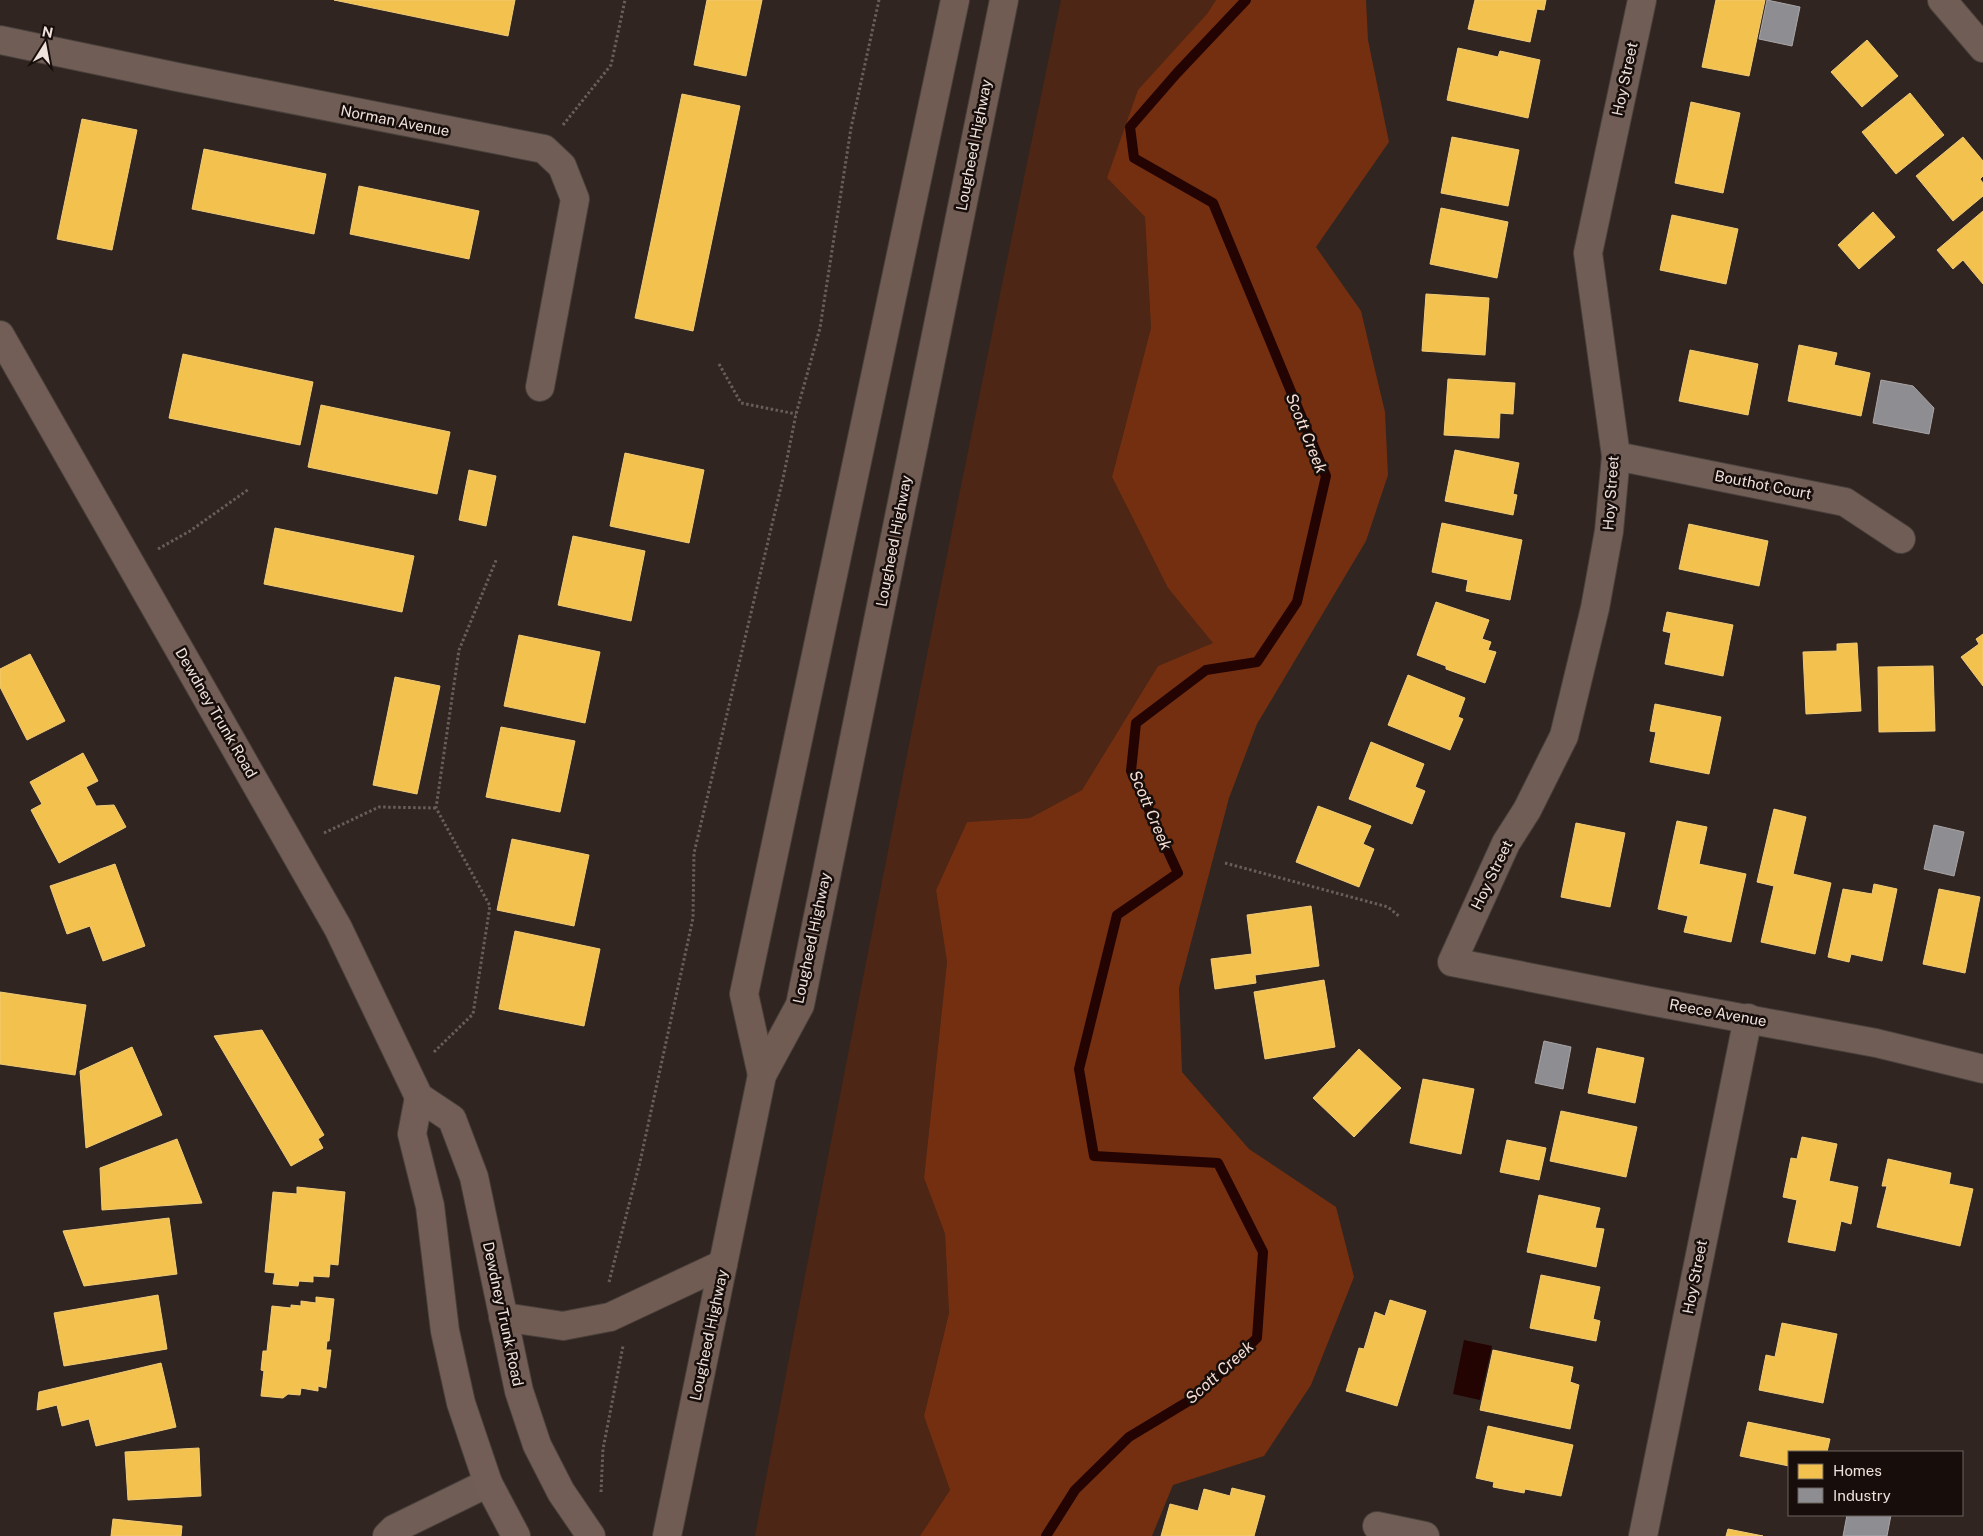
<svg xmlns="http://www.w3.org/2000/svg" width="1983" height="1536" viewBox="0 0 1983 1536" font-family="'Public Sans',sans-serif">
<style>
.green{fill:#4e2615}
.forest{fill:#732f10}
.water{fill:#240303}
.homes{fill:#f2c14e;stroke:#f1cb78}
.industry{fill:#8d8d92;stroke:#aaa6a8}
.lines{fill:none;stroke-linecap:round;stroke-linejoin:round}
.stream{stroke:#240303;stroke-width:10}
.street-casing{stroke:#49403c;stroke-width:30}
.secondary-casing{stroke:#49403c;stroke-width:30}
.primary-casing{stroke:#49403c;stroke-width:30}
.path{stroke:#6b5e59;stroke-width:3;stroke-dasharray:2.5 2.5;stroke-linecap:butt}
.street{stroke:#6f5d56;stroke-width:28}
.secondary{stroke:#725e56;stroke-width:28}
.primary{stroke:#715c53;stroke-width:28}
.labels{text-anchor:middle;stroke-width:5;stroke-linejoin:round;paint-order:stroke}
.street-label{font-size:15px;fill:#efe1db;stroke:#170e0b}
.water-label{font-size:16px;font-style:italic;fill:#f6ded5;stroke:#170e0b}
</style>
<rect width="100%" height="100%" fill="#302520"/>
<path class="green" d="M1061 0H1216L1107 178 1145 217 1151 328 1112 477 1168 588 1214 643 1158 666 1082 790 1030 818 967 822 936 890 947 962 924 1178 945 1234 949 1313 924 1416 950 1490 920 1536H755C853 1023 954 511 1061 0Z"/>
<path class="forest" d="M1216 0H1366L1368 40 1389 142 1316 247 1361 311 1385 412 1388 475 1366 541 1257 724 1229 798 1179 988 1182 1072 1249 1149 1336 1207 1354 1277 1311 1385 1264 1456 1173 1485 1152 1536H920L950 1490 924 1416 949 1313 945 1234 924 1178 947 962 936 890 967 822 1030 818 1082 790 1158 666 1213 643 1168 588 1112 477 1151 328 1145 217 1107 178 1138 90 1207 14Z"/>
<path class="water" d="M1464 1340 1492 1346 1480 1400 1453 1394Z"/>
<g class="homes">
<path d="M334 0H515L508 36Z"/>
<path d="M707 0H762L746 76 694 65Z"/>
<path d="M1475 0H1546L1544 10 1537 9 1530 42 1468 29Z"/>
<path d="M1716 0H1765L1749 76 1702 67Z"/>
<path d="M1867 40 1898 76 1862 107 1831 72Z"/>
<path d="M1458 48 1498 57 1500 51 1540 60 1528 118 1447 100Z"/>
<path d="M1910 93 1944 135 1896 174 1862 132Z"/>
<path d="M682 94 740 106 693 331 635 318Z"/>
<path d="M1691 102 1740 113 1723 193 1675 183Z"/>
<path d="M82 119 137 130 112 250 57 239Z"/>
<path d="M1452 137 1519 150 1508 206 1441 193Z"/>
<path d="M1963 137 1983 161V176L1980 179 1983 183V196L1953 221 1916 176Z"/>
<path d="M204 149 326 174 314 234 192 209Z"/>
<path d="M359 186 479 211 469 259 350 234Z"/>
<path d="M1441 208 1508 222 1497 278 1430 264Z"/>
<path d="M1983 211V284L1963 260 1953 269 1937 250Z"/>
<path d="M1873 212 1895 237 1859 269 1838 245Z"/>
<path d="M1672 215 1738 229 1726 284 1660 270Z"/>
<path d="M1426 294 1489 298 1485 355 1422 351Z"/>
<path d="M1799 345 1837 353 1834 365 1870 373 1861 416 1788 401Z"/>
<path d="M1690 350 1758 364 1748 415 1679 401Z"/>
<path d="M183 354 313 382 300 445 169 418Z"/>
<path d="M1448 379 1515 383 1513 414 1500 413 1499 438 1444 435Z"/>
<path d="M321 405 450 432 437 494 308 467Z"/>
<path d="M1455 450 1519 463 1513 494 1517 495 1513 515 1445 501Z"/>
<path d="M625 453 704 470 689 543 610 526Z"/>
<path d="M469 470 496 476 486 526 459 520Z"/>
<path d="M1442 523 1522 540 1510 600 1466 591 1468 580 1432 572Z"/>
<path d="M1689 524 1768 541 1759 586 1679 569Z"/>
<path d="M275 528 414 556 402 612 264 584Z"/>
<path d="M573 536 645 551 631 621 558 605Z"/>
<path d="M1436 602 1489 620 1482 639 1491 642 1488 650 1496 652 1485 683 1446 669V666L1417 655Z"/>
<path d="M1667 612 1733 625 1723 676 1665 664 1671 633 1663 631Z"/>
<path d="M1983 634V686L1961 657 1979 644 1976 639Z"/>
<path d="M519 635 600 652 585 723 504 706Z"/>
<path d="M1857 643 1861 711 1806 714 1803 652 1837 651V644Z"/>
<path d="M30 654 65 721 27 740 0 687V669Z"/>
<path d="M1933 666 1935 731 1879 732 1878 667Z"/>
<path d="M1408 675 1465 698 1458 717 1463 719 1450 750 1388 725Z"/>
<path d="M395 677 440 686 417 794 373 785Z"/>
<path d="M1655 704 1721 717 1709 774 1650 762 1656 732 1650 731Z"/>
<path d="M501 727 575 741 560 812 486 797Z"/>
<path d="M1371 742 1424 764 1415 787 1425 791 1412 824 1349 799Z"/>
<path d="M83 753 98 781 86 787 96 806 114 805 126 827 59 863 31 810 42 804 30 782Z"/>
<path d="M1318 806 1371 826 1363 844 1374 849 1359 887 1296 862Z"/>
<path d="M1774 809 1806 817 1793 874 1831 883 1815 954 1761 942 1774 886 1757 882Z"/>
<path d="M1677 821 1707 827 1699 864 1746 874 1731 942 1684 932 1688 916 1658 909Z"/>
<path d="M1576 823 1625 833 1610 907 1561 897Z"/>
<path d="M512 839 589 855 574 926 497 910Z"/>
<path d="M115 864 145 946 103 961 90 926 67 934 50 886Z"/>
<path d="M1874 884 1897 889 1882 961 1851 954 1849 962 1828 957 1843 889 1872 894Z"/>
<path d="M1939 889 1980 897 1965 973 1923 964Z"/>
<path d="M1311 906 1319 966 1255 975 1256 983 1215 989 1211 959 1252 954 1247 915Z"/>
<path d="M515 931 600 949 584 1026 499 1009Z"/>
<path d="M1324 980 1335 1047 1265 1059 1254 992Z"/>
<path d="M0 992 86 1005 75 1075 0 1064Z"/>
<path d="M262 1030 324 1135 318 1139 323 1148 291 1166 214 1036Z"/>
<path d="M132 1047 162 1115 86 1148 80 1071Z"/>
<path d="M1597 1048 1644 1058 1635 1103 1588 1093Z"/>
<path d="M1359 1049 1401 1088 1354 1137 1313 1098Z"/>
<path d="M1423 1079 1474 1089 1461 1154 1410 1143Z"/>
<path d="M1561 1111 1637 1127 1626 1177 1550 1161Z"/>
<path d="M1802 1137 1837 1144 1829 1181 1858 1187 1851 1224 1841 1221 1835 1251 1788 1242 1797 1200 1783 1197 1791 1158 1797 1159Z"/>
<path d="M177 1139 202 1203 102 1210 100 1168Z"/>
<path d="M1507 1140 1546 1148 1539 1180 1500 1172Z"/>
<path d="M1888 1159 1951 1173 1949 1184 1973 1189 1960 1246 1877 1227 1887 1186H1882Z"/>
<path d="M297 1187 345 1192 338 1265 330 1264 329 1277 313 1276V1282L299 1281 298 1286 273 1284 275 1273 265 1272 273 1192 297 1194Z"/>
<path d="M1539 1195 1600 1208 1595 1228 1604 1229 1596 1267 1527 1252Z"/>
<path d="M169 1218 177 1274 84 1286 63 1231Z"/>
<path d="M1541 1275 1600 1287 1593 1319 1600 1321 1596 1341 1530 1328Z"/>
<path d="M158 1295 167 1349 64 1366 54 1313Z"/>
<path d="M316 1297 334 1299 329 1341H327L326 1350H331L326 1388 318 1386V1391L301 1388 300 1395 288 1394 283 1398 261 1396 264 1371 261 1370 263 1351H267L272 1306 291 1308V1305L301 1306V1301L316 1303Z"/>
<path d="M1390 1300 1426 1311 1397 1406 1346 1391 1359 1348 1364 1349 1375 1312 1385 1316Z"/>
<path d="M1782 1323 1837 1334 1823 1403 1759 1390 1766 1355 1775 1357Z"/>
<path d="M1493 1350 1573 1367 1570 1382 1579 1385 1570 1429 1480 1410Z"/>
<path d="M161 1363 176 1427 96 1446 89 1419 62 1426 57 1405 37 1410 39 1392Z"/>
<path d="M1748 1422 1830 1439 1827 1452H1789V1466L1740 1456Z"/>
<path d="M1488 1426 1573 1445 1561 1496 1525 1489 1524 1493 1493 1487 1494 1482 1476 1478Z"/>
<path d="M199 1448 201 1496 128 1500 125 1452Z"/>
<path d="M1232 1488 1265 1496 1254 1536H1161L1170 1504 1198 1511 1204 1489 1230 1496Z"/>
<path d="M113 1519 182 1526 181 1536H111Z"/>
<path d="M1728 1529 1763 1536H1726Z"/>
</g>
<g class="industry">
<path d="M1767 0 1800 7 1792 46 1759 39Z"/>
<path d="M1881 380 1913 386 1934 408 1929 434 1873 423Z"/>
<path d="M1934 825 1964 832 1954 876 1924 869Z"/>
<path d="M1544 1041 1571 1047 1563 1089 1535 1083Z"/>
<path d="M1847 1515H1891L1887 1536H1843Z"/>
</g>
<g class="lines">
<path class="stream" d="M1046 1536 1075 1490 1129 1437 1197 1396 1257 1338 1263 1252 1218 1163 1094 1156 1079 1069 1117 915 1178 873 1131 771 1136 723 1206 670 1257 662 1297 602 1326 476 1213 203 1134 158 1130 127 1177 73 1246 0"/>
<defs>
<g id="street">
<path d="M1642 0 1588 253 1616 456 1609 531 1595 608 1564 736 1527 810 1506 843 1452 962 1650 1001 1876 1043 1983 1069"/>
<path d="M1942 0 1983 48"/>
<path d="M0 40 177 77 544 149 562 166 575 199 540 387"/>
<path d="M1616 456 1845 502 1901 539"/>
<path d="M1377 1526 1425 1536"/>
<path d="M387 1536 394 1529 488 1483"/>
<path d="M1643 1536 1748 1018"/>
</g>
<g id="secondary">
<path d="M0 335 338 928 419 1097 452 1119 474 1177 519 1391 537 1445 561 1492 591 1536"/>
<path d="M419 1097 412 1134 430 1206 445 1331 461 1403 488 1483 516 1536"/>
</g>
<g id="primary">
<path d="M762 1075 744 994 955 0"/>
<path d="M503 1317 563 1326 610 1317 723 1264"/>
<path d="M667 1536 762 1075 800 1005 1004 0"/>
</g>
</defs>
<use href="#street" class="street-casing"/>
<use href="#secondary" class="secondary-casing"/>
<use href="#primary" class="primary-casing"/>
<g class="path">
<path d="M563 125 611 65 625 0"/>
<path d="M719 364 741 403 796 414"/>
<path d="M158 549 190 531 249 489"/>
<path d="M324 833 379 807 436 808"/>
<path d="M1225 863 1388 907 1400 917"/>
<path d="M434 1052 473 1014 490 906 436 808 459 650 497 558"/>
<path d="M609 1282 640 1162 693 918 694 853 784 474 796 414 820 328 851 128 879 0"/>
<path d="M601 1492 603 1449 623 1346"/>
</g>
<use href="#street" class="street"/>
<use href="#secondary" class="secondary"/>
<use href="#primary" class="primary"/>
</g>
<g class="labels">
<g class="street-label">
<text transform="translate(1625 79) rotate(-78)" y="5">Hoy Street</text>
<text transform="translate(395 121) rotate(11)" y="5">Norman Avenue</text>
<text transform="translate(974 145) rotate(-79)" y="5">Lougheed Highway</text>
<text transform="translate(1763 485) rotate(11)" y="5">Bouthot Court</text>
<text transform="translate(1611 493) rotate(-86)" y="5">Hoy Street</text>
<text transform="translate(894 541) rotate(-79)" y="5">Lougheed Highway</text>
<text transform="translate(216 713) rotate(60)" y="5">Dewdney Trunk Road</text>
<text transform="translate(1492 875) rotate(-64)" y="5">Hoy Street</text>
<text transform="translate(812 938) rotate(-78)" y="5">Lougheed Highway</text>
<text transform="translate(1718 1013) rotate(10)" y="5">Reece Avenue</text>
<text transform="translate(1695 1277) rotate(-79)" y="5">Hoy Street</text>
<text transform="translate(503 1314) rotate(78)" y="5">Dewdney Trunk Road</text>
<text transform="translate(709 1335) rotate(-78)" y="5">Lougheed Highway</text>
</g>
<g class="water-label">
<text transform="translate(1307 433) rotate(68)" y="6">Scott Creek</text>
<text transform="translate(1151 810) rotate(67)" y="6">Scott Creek</text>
<text transform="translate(1219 1372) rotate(-42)" y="6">Scott Creek</text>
</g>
</g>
<rect x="1788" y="1451" width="175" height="65" fill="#170e0b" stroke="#6d625e"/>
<rect x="1798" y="1464" width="25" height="15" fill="#f2c14e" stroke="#6d625e"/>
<text x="1833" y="1476" font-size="15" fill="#efe1db">Homes</text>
<rect x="1798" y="1488" width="25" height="15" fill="#8d8d92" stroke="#6d625e"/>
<text x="1833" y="1501" font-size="15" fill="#efe1db">Industry</text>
<g transform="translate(45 45) rotate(11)" stroke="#170e0b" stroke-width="4" paint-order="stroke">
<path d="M0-4L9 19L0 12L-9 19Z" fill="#efe1db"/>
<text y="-8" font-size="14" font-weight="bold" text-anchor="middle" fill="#efe1db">N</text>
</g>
</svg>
